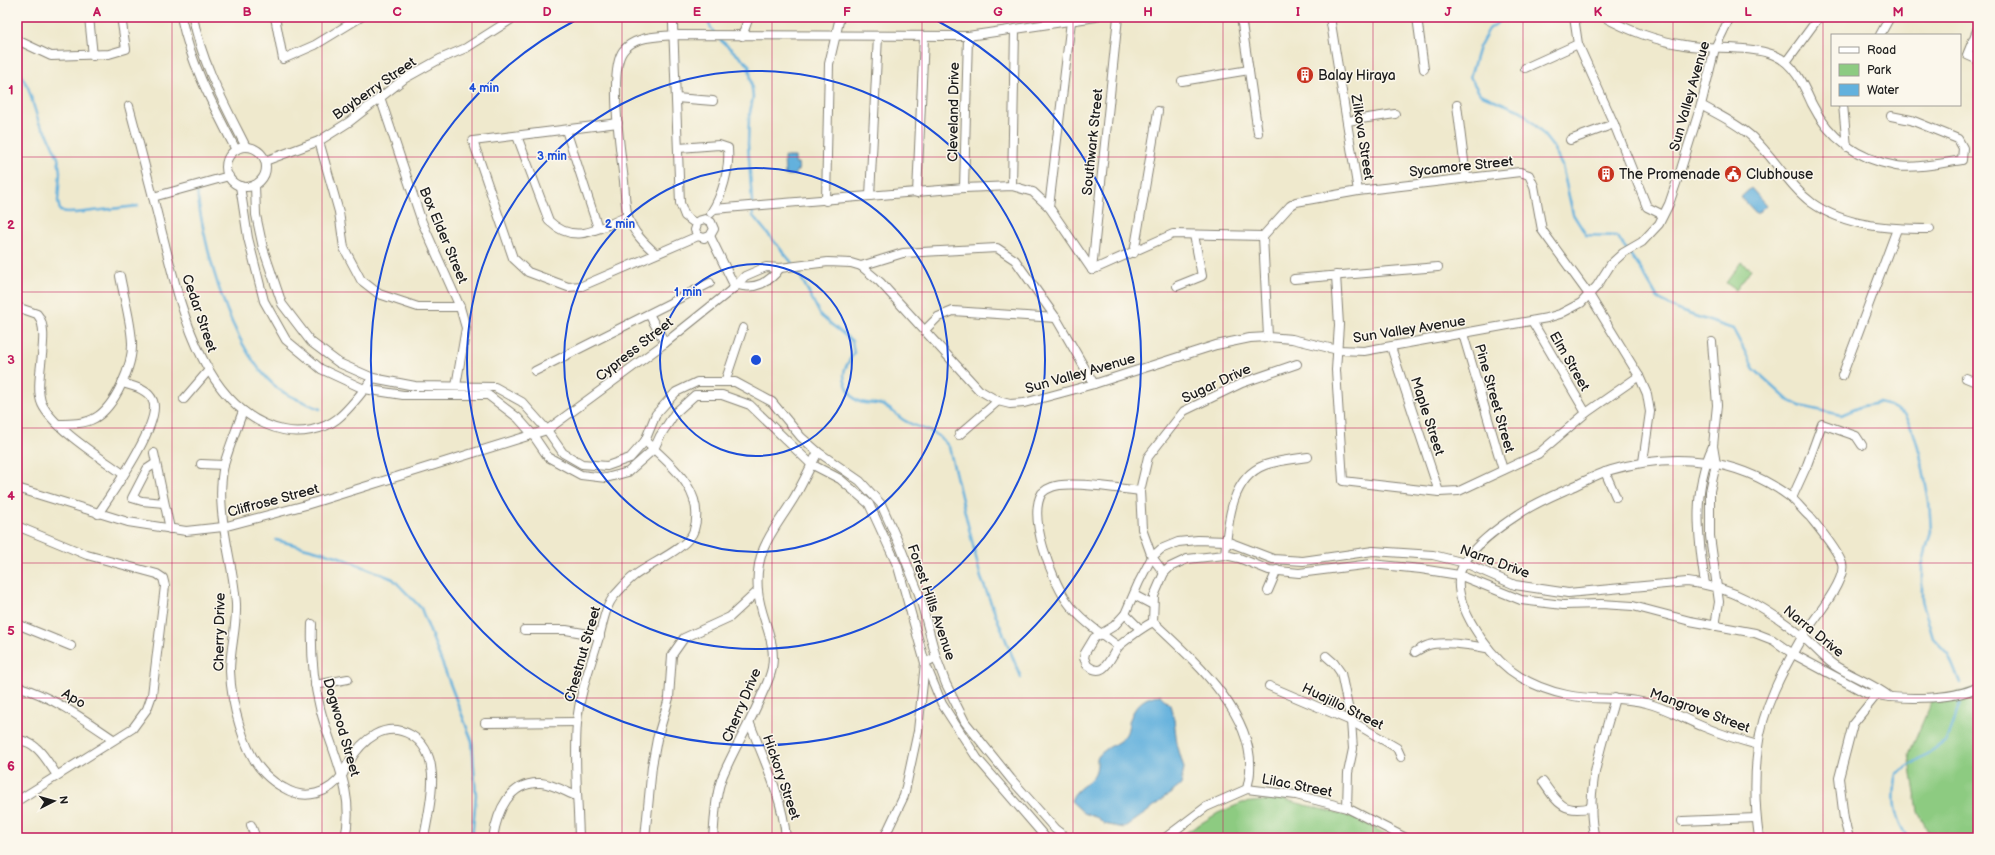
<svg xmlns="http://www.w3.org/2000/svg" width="1995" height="855" viewBox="0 0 1995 855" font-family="'Balsamiq Sans',sans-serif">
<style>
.green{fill:#8dcb81;stroke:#54744e}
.water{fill:#63b1dd;stroke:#40667c}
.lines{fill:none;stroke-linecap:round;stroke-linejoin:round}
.stream{stroke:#63b1dd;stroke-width:2.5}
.minor-casing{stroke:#868274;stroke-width:10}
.minor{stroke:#fff;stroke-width:8}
.grid{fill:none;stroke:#c2185b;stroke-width:1;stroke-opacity:0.55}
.ring{fill:none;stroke:#1d4ed8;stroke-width:2}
.labels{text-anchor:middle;stroke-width:3;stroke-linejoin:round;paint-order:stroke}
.poi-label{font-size:14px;fill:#1c1c1c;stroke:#fbf7ec;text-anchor:start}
.street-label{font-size:14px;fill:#1c1c1c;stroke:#fbf7ec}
.centre{fill:#1d4ed8;stroke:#fbf7ec;stroke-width:2}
.ring-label{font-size:12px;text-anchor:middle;font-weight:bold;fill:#1d4ed8;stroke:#fbf7ec;stroke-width:3;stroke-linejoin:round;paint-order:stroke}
.neatline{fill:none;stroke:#c2185b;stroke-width:1.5}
.grid-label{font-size:13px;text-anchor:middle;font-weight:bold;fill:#c2185b}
</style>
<rect width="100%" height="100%" fill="#fbf7ec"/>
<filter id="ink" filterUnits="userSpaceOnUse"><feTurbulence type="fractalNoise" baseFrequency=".025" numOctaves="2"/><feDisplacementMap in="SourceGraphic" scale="8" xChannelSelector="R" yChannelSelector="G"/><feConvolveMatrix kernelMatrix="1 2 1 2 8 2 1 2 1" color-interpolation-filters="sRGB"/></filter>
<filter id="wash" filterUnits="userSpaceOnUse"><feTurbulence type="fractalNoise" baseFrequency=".012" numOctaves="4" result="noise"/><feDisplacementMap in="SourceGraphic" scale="16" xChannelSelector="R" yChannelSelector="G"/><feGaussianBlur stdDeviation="0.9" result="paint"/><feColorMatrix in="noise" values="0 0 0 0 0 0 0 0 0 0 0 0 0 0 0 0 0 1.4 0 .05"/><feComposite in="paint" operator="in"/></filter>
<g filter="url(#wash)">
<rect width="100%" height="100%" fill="#efe9cd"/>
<g class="green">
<path d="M1741 262 1751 269 1736 290 1726 283Z"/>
<path d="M1978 687V838H1931L1918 812 1909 754 1933 698Z"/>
<path d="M1282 799 1356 818 1393 838H1177L1218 813 1242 803Z"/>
</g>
<g class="water">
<path d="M784 157H795V163H798L799 171H796V175H785Z"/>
<path d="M1751 188 1766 205 1757 214 1741 197Z"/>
<path d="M1160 695 1170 705 1174 719 1177 744 1184 768 1181 785 1170 794 1165 797 1147 812 1124 828 1104 824 1098 818 1084 813 1071 801C1078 781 1099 786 1097 758 1106 746 1117 745 1124 737 1129 731 1128 725 1130 719 1135 705 1145 696 1160 695Z"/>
</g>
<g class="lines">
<g class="stream">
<path d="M709 17V24L714 33"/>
<path d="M1506 17 1489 29 1479 47 1470 77 1480 94 1521 111 1539 129 1553 147 1562 166 1573 214 1586 235 1617 236 1642 271 1659 300 1680 311 1733 329 1754 369 1788 400 1800 406 1841 415 1863 406 1879 403 1890 406 1904 414 1913 431 1920 454 1929 501 1931 531 1922 566V600L1933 638 1948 654 1960 683"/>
<path d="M717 37 749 65 753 97 749 118 748 144 753 216 793 264"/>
<path d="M17 69 28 87 39 123 48 135 58 158 60 172 58 201 60 211 75 213 138 206"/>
<path d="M197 193C206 254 229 346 276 387 286 396 307 403 320 409"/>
<path d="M796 268 821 316 852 341 854 353C845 367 840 373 848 389 851 395 853 399 860 402 867 404 875 403 882 405 892 408 898 418 907 422 926 432 934 428 949 447L981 578 1021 678"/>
<path d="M276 540 337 556 393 579 421 608 472 741 476 795 472 838"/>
<path d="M1908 838C1893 817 1892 798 1897 774L1946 741 1960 703"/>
</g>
</g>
</g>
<g filter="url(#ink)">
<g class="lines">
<defs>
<g id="minor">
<path d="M89 17 93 56"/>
<path d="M181 17C191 65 214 107 236 150"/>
<path d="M193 17C202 64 225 105 246 147"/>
<path d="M275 17 283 59 315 45 361 17"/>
<path d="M672 17 673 24 680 203 685 216 696 224"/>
<path d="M1241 17 1258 133"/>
<path d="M1330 17 1358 191"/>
<path d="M1417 17 1424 69"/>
<path d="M1574 17 1578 44 1614 124 1647 207 1663 215"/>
<path d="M1604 17C1627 30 1657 41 1684 45 1711 50 1749 45 1774 55 1794 63 1804 86 1812 104 1829 138 1858 159 1896 166 1914 169 1944 163 1962 160L1963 148 1958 139 1911 120 1891 116"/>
<path d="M1978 28 1967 55 1978 60"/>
<path d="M1880 35 1890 17"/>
<path d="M742 36 749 17"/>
<path d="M17 40 51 56 109 54 126 49 121 17"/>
<path d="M1786 62 1819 17"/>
<path d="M1525 68 1578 44"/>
<path d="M1182 81 1249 70"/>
<path d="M380 97 422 222 460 307 466 328 456 386"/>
<path d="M676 98 713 101"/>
<path d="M1457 105 1466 177"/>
<path d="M1701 105C1718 115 1737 123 1752 137 1774 157 1788 185 1812 203 1846 227 1891 229 1930 229"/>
<path d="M1843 105 1847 147"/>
<path d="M129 106C140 147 151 188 161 229 179 298 200 411 283 430 300 434 323 430 337 419 351 408 362 392 373 378"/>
<path d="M1347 121 1395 114"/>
<path d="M618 123 473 141 513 258 528 272 568 287 582 286 698 236 704 238 710 236 714 229 711 222 705 219 698 221 695 230 698 236"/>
<path d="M566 130 598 228"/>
<path d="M517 136 549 221C575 246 599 228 628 216"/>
<path d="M1570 140 1614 124"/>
<path d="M319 141 339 212 344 248 361 280 379 294 418 307H460"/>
<circle cx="246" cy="167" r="20"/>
<path d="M679 148 719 145 728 148C730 169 722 196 711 213"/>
<path d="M265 161 319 141 349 122 404 79 440 59 466 48 515 17"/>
<path d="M255 185 256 215 263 248 282 304 311 342 339 363 373 378 415 386 495 387 522 402 547 430 563 453 582 464 607 466 630 458 645 441 656 414 676 392 697 382H735L772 402 801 437 818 452 860 481 881 504 900 546 919 594 936 657 946 684 965 722 1011 779 1055 829 1067 838"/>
<path d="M240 186 248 238 264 301 286 340 321 369 364 389 403 395H488L518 418 533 435 548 457 581 475 606 478 628 472 654 449 660 436 675 413 695 395H722L750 405 811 464 840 479 869 504 898 567 925 663 942 704 977 758 1046 838"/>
<path d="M1012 186 1015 30"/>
<path d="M964 188 968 36"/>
<path d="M917 193 924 37"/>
<path d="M870 196 878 36"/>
<path d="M153 197 229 176"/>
<path d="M826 201 829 64 840 17"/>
<path d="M1049 207 1071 21"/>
<path d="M714 209 964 188 1012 186 1033 192 1049 207 1092 270"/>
<path d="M710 236 735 287"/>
<path d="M655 253C643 242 633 232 628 217 625 206 625 192 624 181 621 154 608 71 623 51 634 36 657 37 674 35L968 36 1096 17"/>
<path d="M1134 253 1158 111"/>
<path d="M861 266 903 253 997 248 1015 260 1056 318 1094 384"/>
<path d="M1092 270 1118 17"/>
<path d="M1092 270 1173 234 1263 236"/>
<path d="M1336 275 1339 325 1336 370 1343 481 1439 492 1459 491 1538 454 1586 413 1639 376"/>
<path d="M1294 279 1438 267"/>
<path d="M738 285C755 290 770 282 780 268"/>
<path d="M1177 286 1202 276 1194 235"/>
<path d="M17 307 37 314C53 331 32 383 42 404 53 428 101 458 123 474"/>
<path d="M649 314 665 343"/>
<path d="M1532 321 1586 413"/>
<path d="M925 330 938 317 953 311 1056 318"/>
<path d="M1463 334 1503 470"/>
<path d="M1268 337 1263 236 1290 206 1296 202 1358 191 1520 172 1529 175 1534 186 1542 230 1590 296 1639 376 1647 394 1650 412 1643 462"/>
<path d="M1712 342 1717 405 1713 446 1716 464 1710 491V536L1719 602 1715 626"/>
<path d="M1391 347 1439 492"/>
<path d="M535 371 710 283"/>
<path d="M1842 376 1897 229"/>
<path d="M1966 378 1978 383"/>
<path d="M725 382 743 328"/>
<path d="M184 399 208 371"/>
<path d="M243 411C237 428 229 447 224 465 214 512 233 558 236 604 237 627 230 649 230 671 231 702 243 752 265 774 270 779 278 785 284 788 305 801 329 794 343 774 345 770 346 766 349 762 362 740 385 720 411 735 445 755 429 807 424 838"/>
<path d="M58 424C70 424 85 424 95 418 115 407 133 365 132 343 131 321 124 298 120 276"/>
<path d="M959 435 998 401"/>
<path d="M154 453 170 529"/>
<path d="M156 463 147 469 132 498 142 501 164 503"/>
<path d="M201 464 224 465"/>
<path d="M1605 472 1616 497"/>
<path d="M17 488 128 522 186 531 223 527 306 505 547 430 665 343 735 287 745 276 766 267 780 268 828 262 851 263 861 266 880 282 979 390 998 401 1010 404 1024 403 1094 384 1216 345 1250 338 1268 337 1292 339 1338 350 1364 351 1547 318 1560 314 1581 303 1597 286 1611 264 1623 253 1642 242 1659 224 1669 204 1681 169 1701 105 1715 48 1730 17"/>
<path d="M1792 498 1807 465 1822 424 1856 436 1862 445"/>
<path d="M98 514C112 493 162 423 153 401 148 389 133 386 122 383"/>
<path d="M17 526 87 555 157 574 163 578 165 586 152 695 147 709 133 728 17 801"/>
<path d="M1225 555C1228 524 1230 478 1265 465 1279 460 1294 459 1308 457"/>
<path d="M1164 573 1152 557 1142 529 1140 491 1148 457 1184 411 1242 383 1297 364"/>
<path d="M1705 584C1698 537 1692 490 1713 446"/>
<path d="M1268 591 1277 570"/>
<path d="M1134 595 1153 605"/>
<path d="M1125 614 1140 629"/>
<path d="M1153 622C1141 628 1131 636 1120 645 1110 654 1106 681 1087 665L1084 658 1085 653 1094 638 1114 626 1125 614 1139 582 1152 557 1161 549 1178 542 1198 540 1226 541 1273 559 1303 561 1373 551 1433 555 1465 563 1515 585 1568 593 1687 582C1732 586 1768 609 1802 636 1813 645 1822 657 1834 665 1852 677 1873 683 1890 697"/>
<path d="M1153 622 1154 596 1164 573 1170 567 1187 559 1225 555 1239 558 1269 570 1299 573 1371 564 1421 569 1459 575 1521 600 1563 605 1601 604 1633 606 1690 621 1755 633 1773 640 1793 654 1866 693C1895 700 1952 701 1978 687"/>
<path d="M1153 622C1192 659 1254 712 1250 771 1250 777 1248 783 1247 789"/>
<path d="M17 624 71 646"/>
<path d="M312 624C311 653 313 680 320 708 331 752 356 791 345 838"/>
<path d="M524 630H566L600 636"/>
<path d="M1118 646C1100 633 1079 619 1066 600 1052 579 1027 517 1042 493 1044 491 1049 488 1052 487 1067 480 1121 489 1140 491"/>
<path d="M1415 652C1419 650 1423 647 1426 646 1442 640 1470 645 1486 648"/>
<path d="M1326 656 1334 663 1341 673 1351 721 1353 749 1348 773 1347 808"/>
<path d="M315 685 348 679"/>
<path d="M17 686C53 697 82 718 113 739"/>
<path d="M1269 686 1351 721 1397 748 1401 757"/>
<path d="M485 723 577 722"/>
<path d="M750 724C764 760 783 799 786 838"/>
<path d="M17 740C38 741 46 760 57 775"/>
<path d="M1758 745C1739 740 1721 734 1704 727 1684 719 1667 708 1646 703 1620 696 1593 701 1567 695 1548 691 1526 682 1510 670 1487 652 1452 604 1460 573 1467 549 1499 527 1519 514 1535 503 1552 496 1570 488 1583 482 1597 474 1611 470 1673 452 1737 457 1790 497 1797 502 1803 511 1810 517 1818 527 1839 552 1842 564 1847 580 1812 622 1802 637 1783 670 1762 709 1758 747 1754 777 1755 809 1759 838"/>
<path d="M1543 782C1558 804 1564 814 1592 807"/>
<path d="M1682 821 1756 818"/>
<path d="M251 825 256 838"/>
<path d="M493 838C497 812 509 781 541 783 553 784 566 792 576 796"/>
<path d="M579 838C578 800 574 761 577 723 579 694 591 665 599 637 603 624 605 606 615 595 621 589 627 581 634 576 649 564 689 548 694 530 706 491 670 464 645 441"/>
<path d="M645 838 652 766 657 739 669 698 672 655 684 638 730 617 758 591"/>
<path d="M713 838C715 818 715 794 723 775 734 749 749 725 760 699 764 689 770 679 772 668 777 640 760 618 758 591 754 549 774 531 794 498 803 483 810 467 818 452"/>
<path d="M884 838 904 796 918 731 925 663 936 657"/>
<path d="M1165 838 1206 807 1247 789 1296 795 1347 808 1406 838"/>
<path d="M1595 838C1583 792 1603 742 1615 698"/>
<path d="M1849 838 1844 819 1839 778 1853 724 1878 693"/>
</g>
</defs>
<use href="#minor" class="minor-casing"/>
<use href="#minor" class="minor"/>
</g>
</g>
<path class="grid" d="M172 17V838M322 17V838M472 17V838M622 17V838M772 17V838M922 17V838M1073 17V838M1223 17V838M1373 17V838M1523 17V838M1673 17V838M1823 17V838M17 157H1978M17 292H1978M17 428H1978M17 563H1978M17 698H1978"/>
<g class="ring">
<circle cx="756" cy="360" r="96"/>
<circle cx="756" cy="360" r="192"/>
<circle cx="756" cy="360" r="289"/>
<path d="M934 19A385 385 0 1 1 578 19"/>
</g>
<defs>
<symbol id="building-disc" viewBox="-11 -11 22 22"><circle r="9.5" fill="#c8321e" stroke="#fbf7ec"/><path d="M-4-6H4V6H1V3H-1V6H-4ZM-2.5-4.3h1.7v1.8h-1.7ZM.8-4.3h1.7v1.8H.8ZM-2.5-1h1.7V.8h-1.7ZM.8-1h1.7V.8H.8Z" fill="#fff"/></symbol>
<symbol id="civic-disc" viewBox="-11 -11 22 22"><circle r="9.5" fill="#c8321e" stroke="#fbf7ec"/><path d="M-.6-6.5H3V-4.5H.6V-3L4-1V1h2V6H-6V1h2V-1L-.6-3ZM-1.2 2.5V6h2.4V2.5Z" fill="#fff"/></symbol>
</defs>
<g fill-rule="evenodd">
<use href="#building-disc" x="1295" y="65" width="20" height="20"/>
<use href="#building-disc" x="1596" y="164" width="20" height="20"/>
<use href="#civic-disc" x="1723" y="164" width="20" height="20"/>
</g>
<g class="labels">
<g class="poi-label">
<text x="1318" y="80">Balay Hiraya</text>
<text x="1619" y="179">The Promenade</text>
<text x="1746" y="179">Clubhouse</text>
</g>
<g class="street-label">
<text transform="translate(374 88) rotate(-35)" y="5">Bayberry Street</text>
<text transform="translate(1689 96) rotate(-74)" y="5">Sun Valley Avenue</text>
<text transform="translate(953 112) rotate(-89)" y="5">Cleveland Drive</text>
<text transform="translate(1363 137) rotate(81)" y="5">Zilkova Street</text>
<text transform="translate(1092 142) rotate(-84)" y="5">Southwark Street</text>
<text transform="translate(1461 166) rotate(-6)" y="5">Sycamore Street</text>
<text transform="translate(444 235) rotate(67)" y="5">Box Elder Street</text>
<text transform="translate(200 313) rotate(71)" y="5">Cedar Street</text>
<text transform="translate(1409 329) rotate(-9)" y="5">Sun Valley Avenue</text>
<text transform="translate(634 349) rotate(-38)" y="5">Cypress Street</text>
<text transform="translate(1570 361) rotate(60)" y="5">Elm Street</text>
<text transform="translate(1080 373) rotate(-16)" y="5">Sun Valley Avenue</text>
<text transform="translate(1216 383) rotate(-25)" y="5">Sugar Drive</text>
<text transform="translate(1495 398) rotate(74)" y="5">Pine Street Street</text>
<text transform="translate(1428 416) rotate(72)" y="5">Maple Street</text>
<text transform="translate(273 500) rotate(-15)" y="5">Cliffrose Street</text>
<text transform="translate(1495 561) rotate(20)" y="5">Narra Drive</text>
<text transform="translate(932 602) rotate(71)" y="5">Forest Hills Avenue</text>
<text transform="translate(1814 631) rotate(39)" y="5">Narra Drive</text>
<text transform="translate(219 632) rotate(-89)" y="5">Cherry Drive</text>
<text transform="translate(582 654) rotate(-74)" y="5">Chestnut Street</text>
<text transform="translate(74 698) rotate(31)" y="5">Apo</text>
<text transform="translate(741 705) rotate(-67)" y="5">Cherry Drive</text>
<text transform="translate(1343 706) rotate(26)" y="5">Huajillo Street</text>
<text transform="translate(1700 710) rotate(20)" y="5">Mangrove Street</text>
<text transform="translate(342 727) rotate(74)" y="5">Dogwood Street</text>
<text transform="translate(782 777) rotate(71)" y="5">Hickory Street</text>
<text transform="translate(1297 785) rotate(11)" y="5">Lilac Street</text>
</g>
</g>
<circle cx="756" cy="360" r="6" class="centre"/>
<g class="ring-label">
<text x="484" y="92">4 min</text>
<text x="552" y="160">3 min</text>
<text x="620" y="228">2 min</text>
<text x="688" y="296">1 min</text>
</g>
<rect width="1995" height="855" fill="none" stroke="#fbf7ec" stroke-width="44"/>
<rect x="1831" y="34" width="130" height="72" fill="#fbf7ec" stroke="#a29f99"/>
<rect x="1839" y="47" width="20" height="6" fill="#ffffff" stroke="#a29f99"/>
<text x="1867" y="54" font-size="12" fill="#1c1c1c">Road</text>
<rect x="1839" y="64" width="20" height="12" fill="#8dcb81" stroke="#a29f99"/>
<text x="1867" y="74" font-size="12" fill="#1c1c1c">Park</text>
<rect x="1839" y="84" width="20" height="12" fill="#63b1dd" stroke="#a29f99"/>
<text x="1867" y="94" font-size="12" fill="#1c1c1c">Water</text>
<g transform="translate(54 801) rotate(84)" stroke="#fbf7ec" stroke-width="3" paint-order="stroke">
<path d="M0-3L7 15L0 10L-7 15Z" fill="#1c1c1c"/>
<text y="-6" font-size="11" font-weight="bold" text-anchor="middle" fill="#1c1c1c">N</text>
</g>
<rect x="22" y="22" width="1951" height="811" class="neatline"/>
<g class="grid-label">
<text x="97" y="16">A</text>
<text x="247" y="16">B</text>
<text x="397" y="16">C</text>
<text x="547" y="16">D</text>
<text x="697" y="16">E</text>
<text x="847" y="16">F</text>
<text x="998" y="16">G</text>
<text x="1148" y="16">H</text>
<text x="1298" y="16">I</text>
<text x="1448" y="16">J</text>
<text x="1598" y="16">K</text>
<text x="1748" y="16">L</text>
<text x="1898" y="16">M</text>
<text x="11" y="94">1</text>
<text x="11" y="229">2</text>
<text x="11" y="364">3</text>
<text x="11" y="500">4</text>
<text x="11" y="635">5</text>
<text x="11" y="770">6</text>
</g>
</svg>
